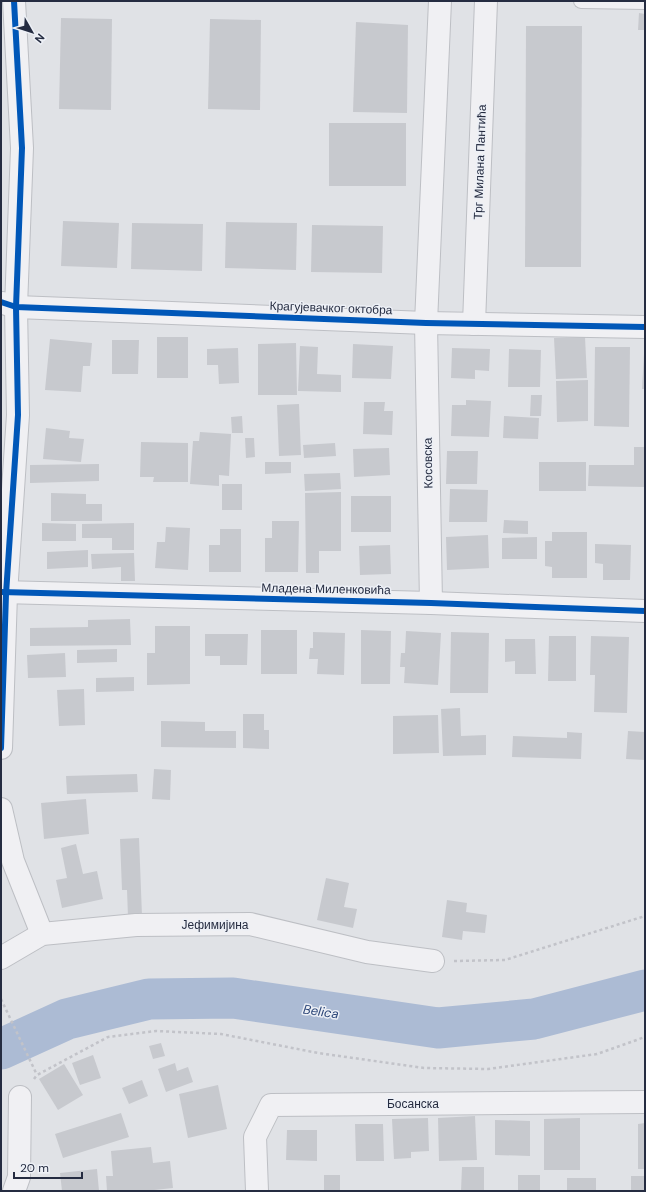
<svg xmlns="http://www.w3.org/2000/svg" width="646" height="1192" viewBox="0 0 646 1192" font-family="'DM Sans',sans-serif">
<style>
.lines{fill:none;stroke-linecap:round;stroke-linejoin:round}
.river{stroke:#acbbd4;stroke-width:41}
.building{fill:#c7c9ce}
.lane-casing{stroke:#bdbfc4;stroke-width:16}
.street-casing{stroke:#bdbfc4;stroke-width:24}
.path{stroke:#c2c3c9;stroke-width:2.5;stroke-dasharray:3 3;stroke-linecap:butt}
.lane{stroke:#f0f0f3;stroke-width:14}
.street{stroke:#f0f0f3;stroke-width:22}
.cycleway-casing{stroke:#edf0f6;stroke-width:8}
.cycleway{stroke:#0057b8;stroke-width:6}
.labels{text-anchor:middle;stroke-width:3;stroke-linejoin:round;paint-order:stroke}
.street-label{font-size:12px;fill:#252c41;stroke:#edf0f6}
.water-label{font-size:13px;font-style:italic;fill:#2c4678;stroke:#edf0f6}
</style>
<rect width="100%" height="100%" fill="#e0e2e6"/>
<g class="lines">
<path class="river" d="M1 1049 67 1019 149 999 233 998 438 1028 534 1019 645 990"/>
</g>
<g class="building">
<path d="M639 13 645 14V30H638Z"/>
<path d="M61 18 112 19 111 110 59 109Z"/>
<path d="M210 19 261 20 260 110 208 109Z"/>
<path d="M356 22 408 25 407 113 353 112Z"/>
<path d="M526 26H582L581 267H525Z"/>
<rect x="329" y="123" width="77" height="63"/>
<path d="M63 221 119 223 117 268 61 266Z"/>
<path d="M226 222 297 223 296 270 225 268Z"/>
<path d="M132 223 203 224 202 271 131 269Z"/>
<path d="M312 225 383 226 382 273 311 272Z"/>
<rect x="157" y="337" width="31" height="41"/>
<path d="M585 337 587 378 556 379 554 338Z"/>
<path d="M50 339 92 343 90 366H83L81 392 45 390Z"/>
<path d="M112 340H139L138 374H112Z"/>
<path d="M296 343 297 395H258V344Z"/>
<path d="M353 344 393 346 391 379 352 378Z"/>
<path d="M300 346 318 347 317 374 341 375V392L298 391Z"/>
<path d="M595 347H630L629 427 594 426Z"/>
<path d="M238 348 239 383 219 384 218 365H207V349Z"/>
<path d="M452 348 490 349 489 371 475 370V379L451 378Z"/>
<path d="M509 349 541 350 540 387H508Z"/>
<path d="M644 354H645V389H642Z"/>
<path d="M588 380V421L557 422 556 381Z"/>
<path d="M531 395H542L541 416H530Z"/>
<path d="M466 400 491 401 489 437 451 436 452 405H466Z"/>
<path d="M364 402H385L384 411H393L392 435 363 434Z"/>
<path d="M299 404 301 455 279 456 277 405Z"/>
<path d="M242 416 243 433H232L231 417Z"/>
<path d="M504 416 539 418 538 439 503 438Z"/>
<path d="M46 428 70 431 69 438 84 439 81 462 43 459Z"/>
<path d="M200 432 231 434 229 476 219 475V486L190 484 193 441H199Z"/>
<path d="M245 438H254L255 457 246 458Z"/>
<path d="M141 442 188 443V482H153L154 477H140Z"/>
<path d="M335 443 336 456 304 458 303 445Z"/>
<path d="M634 447H645V487L588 486 589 465H634Z"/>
<path d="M389 448 390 475 354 477 353 449Z"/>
<path d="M447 451H478L477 484H446Z"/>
<path d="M265 462H291V473L265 474Z"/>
<rect x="539" y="462" width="47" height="29"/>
<path d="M99 464V481L30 483V465Z"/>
<path d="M340 473 341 489 305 491 304 474Z"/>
<rect x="222" y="484" width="20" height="26"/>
<path d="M450 489 488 490 487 522H449Z"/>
<path d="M341 492V551H319V573H306L305 493Z"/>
<path d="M51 493 86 494V504H102V521H51Z"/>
<rect x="351" y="496" width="40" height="36"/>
<path d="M504 520 528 521V534L503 533Z"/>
<path d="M272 521H299L298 572H265V538H272Z"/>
<path d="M42 523 76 524V541H42Z"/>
<path d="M134 523V550H112V538H82V524Z"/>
<path d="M166 527 190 528 188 570 155 568 157 542H165Z"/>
<path d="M220 529H241V572H209V545H220Z"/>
<path d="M552 532H587V578H552V567L545 566V541H552Z"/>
<path d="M488 535 489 568 447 570 446 537Z"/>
<path d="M537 537V559H502V538Z"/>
<path d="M595 544 631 545 630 580H603V564L595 563Z"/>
<path d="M390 545 391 574 360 575 359 546Z"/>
<path d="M88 550V567L47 569V552Z"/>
<path d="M134 553 135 581H121V567L92 569 91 554Z"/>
<path d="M130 619 131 645 30 646V628L88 627V620Z"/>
<path d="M155 626H190V684L147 685V653H155Z"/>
<rect x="261" y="630" width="36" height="44"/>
<path d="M361 630 391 631 390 684H361Z"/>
<path d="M406 631 441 633 438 685 404 683 405 667H400L401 653H405Z"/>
<path d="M313 632 345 633 344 675 317 674 318 659H309L310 648H313Z"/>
<path d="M451 632 489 633 488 693H450Z"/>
<path d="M205 634H248L247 665H220V656H205Z"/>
<path d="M549 636H576V681H548Z"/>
<path d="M591 636 629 637 627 713 594 712 595 675H590Z"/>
<path d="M505 639H535L536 674H515V661L505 662Z"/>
<path d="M117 649V662L77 663V650Z"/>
<path d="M65 653 66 677 28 678 27 655Z"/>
<path d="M134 677V691L96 692V678Z"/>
<path d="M84 689 85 725 59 726 57 690Z"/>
<path d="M460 708 461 736 486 735V755L443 756 441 709Z"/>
<path d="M243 714H264V730H269V749L243 748Z"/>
<path d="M438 715 439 753 393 754V716Z"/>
<path d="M161 721 205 722V731H236V748L161 747Z"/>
<path d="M628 731 645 732V760L626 759Z"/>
<path d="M567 732 582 733 581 759 512 757 513 736 567 738Z"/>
<path d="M154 769 171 770 170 800 152 799Z"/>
<path d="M137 774 138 792 67 794 66 776Z"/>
<path d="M86 799 89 834 44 839 41 803Z"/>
<path d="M139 838 142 916 128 917 127 890H122L120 839Z"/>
<path d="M76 844 83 874 97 871 103 899 62 908 56 880 67 878 61 848Z"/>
<path d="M326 878 349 883 344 907 357 909 353 928 317 920Z"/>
<path d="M447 900 467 903 466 912 487 915 485 933 463 931 462 940 442 937Z"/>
<path d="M161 1043 165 1056 153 1059 149 1046Z"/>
<path d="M93 1055 101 1078 80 1085 72 1063Z"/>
<path d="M175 1063 177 1071 188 1067 193 1082 166 1092 158 1069Z"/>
<path d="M64 1064 83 1095 58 1110 39 1079Z"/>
<path d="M142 1080 148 1096 129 1104 122 1088Z"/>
<path d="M218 1085 227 1129 188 1138 179 1094Z"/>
<path d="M121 1113 129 1137 63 1158 55 1134Z"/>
<path d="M475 1116 477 1160 439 1161 438 1118Z"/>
<path d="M428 1118 429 1151 411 1152V1158L394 1159 392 1119Z"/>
<path d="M580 1118V1170H544V1119Z"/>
<path d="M495 1120 530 1121V1156L495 1155Z"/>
<path d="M645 1123V1169H638V1124Z"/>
<path d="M355 1124H383L384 1161H356Z"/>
<path d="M287 1130H317V1161L286 1160Z"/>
<path d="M151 1147 153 1163 170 1161 173 1188 145 1191H107L106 1176H113L111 1151Z"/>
<path d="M462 1167H484V1191H461Z"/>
<path d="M97 1169 99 1191H62L60 1173Z"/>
<rect x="324" y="1175" width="16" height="16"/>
<rect x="518" y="1175" width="22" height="16"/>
<rect x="631" y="1176" width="14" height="15"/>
<rect x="567" y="1178" width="29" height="13"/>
</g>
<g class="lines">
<defs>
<path id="lane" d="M581 1 645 2"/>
<g id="street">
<path d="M3 303 16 307 426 323 645 327"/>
<path d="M474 324 486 1"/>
<path d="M1 592 431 603 645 611"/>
<path d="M431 603 426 323 440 1"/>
<path d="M1 748 6 594 18 415 16 307 22 148 14 1"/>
<path d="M1 809 13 861 42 934"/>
<path d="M1 958 42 934 136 925 250 924 367 952 433 961"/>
<path d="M14 1191 19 1177 20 1097"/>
<path d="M257 1191 255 1137 271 1105 645 1102"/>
</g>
</defs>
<use href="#lane" class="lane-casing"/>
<use href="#street" class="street-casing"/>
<g class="path">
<path d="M454 961 505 960 645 916"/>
<path d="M1 999 37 1075"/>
<path d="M34 1079 37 1075 108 1037 156 1031 221 1034 318 1053 424 1068 488 1069 597 1054 645 1037"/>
</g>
<use href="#lane" class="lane"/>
<use href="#street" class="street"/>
<defs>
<g id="cycleway">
<path d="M1 302 16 307 426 323 645 327"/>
<path d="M1 592 431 603 645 611"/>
<path d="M1 748 6 594 18 415 16 307 22 148 14 1"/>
</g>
</defs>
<use href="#cycleway" class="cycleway-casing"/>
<use href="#cycleway" class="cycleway"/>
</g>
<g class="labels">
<g class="street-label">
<text transform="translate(480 162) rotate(-88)" y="4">Трг Милана Пантића</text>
<text transform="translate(331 308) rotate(2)" y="4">Крагујевачког октобра</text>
<text transform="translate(428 463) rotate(-91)" y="4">Косовска</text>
<text transform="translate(326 589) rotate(1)" y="4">Младена Миленковића</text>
<text x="215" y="929">Јефимијина</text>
<text x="413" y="1108">Босанска</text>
</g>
<g class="water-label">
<text transform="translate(321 1011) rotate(8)" y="5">Belica</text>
</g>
</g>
<rect width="646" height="1192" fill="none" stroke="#252c41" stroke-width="4"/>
<g transform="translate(32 32) rotate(129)" stroke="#edf0f6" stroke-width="3" paint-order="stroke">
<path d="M0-3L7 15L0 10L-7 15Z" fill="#252c41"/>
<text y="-6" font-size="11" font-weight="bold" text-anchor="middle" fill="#252c41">N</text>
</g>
<path d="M14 1172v6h68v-6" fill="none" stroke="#252c41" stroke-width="2"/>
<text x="20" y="1172" font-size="12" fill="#252c41" stroke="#edf0f6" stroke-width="3" paint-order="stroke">20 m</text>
</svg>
